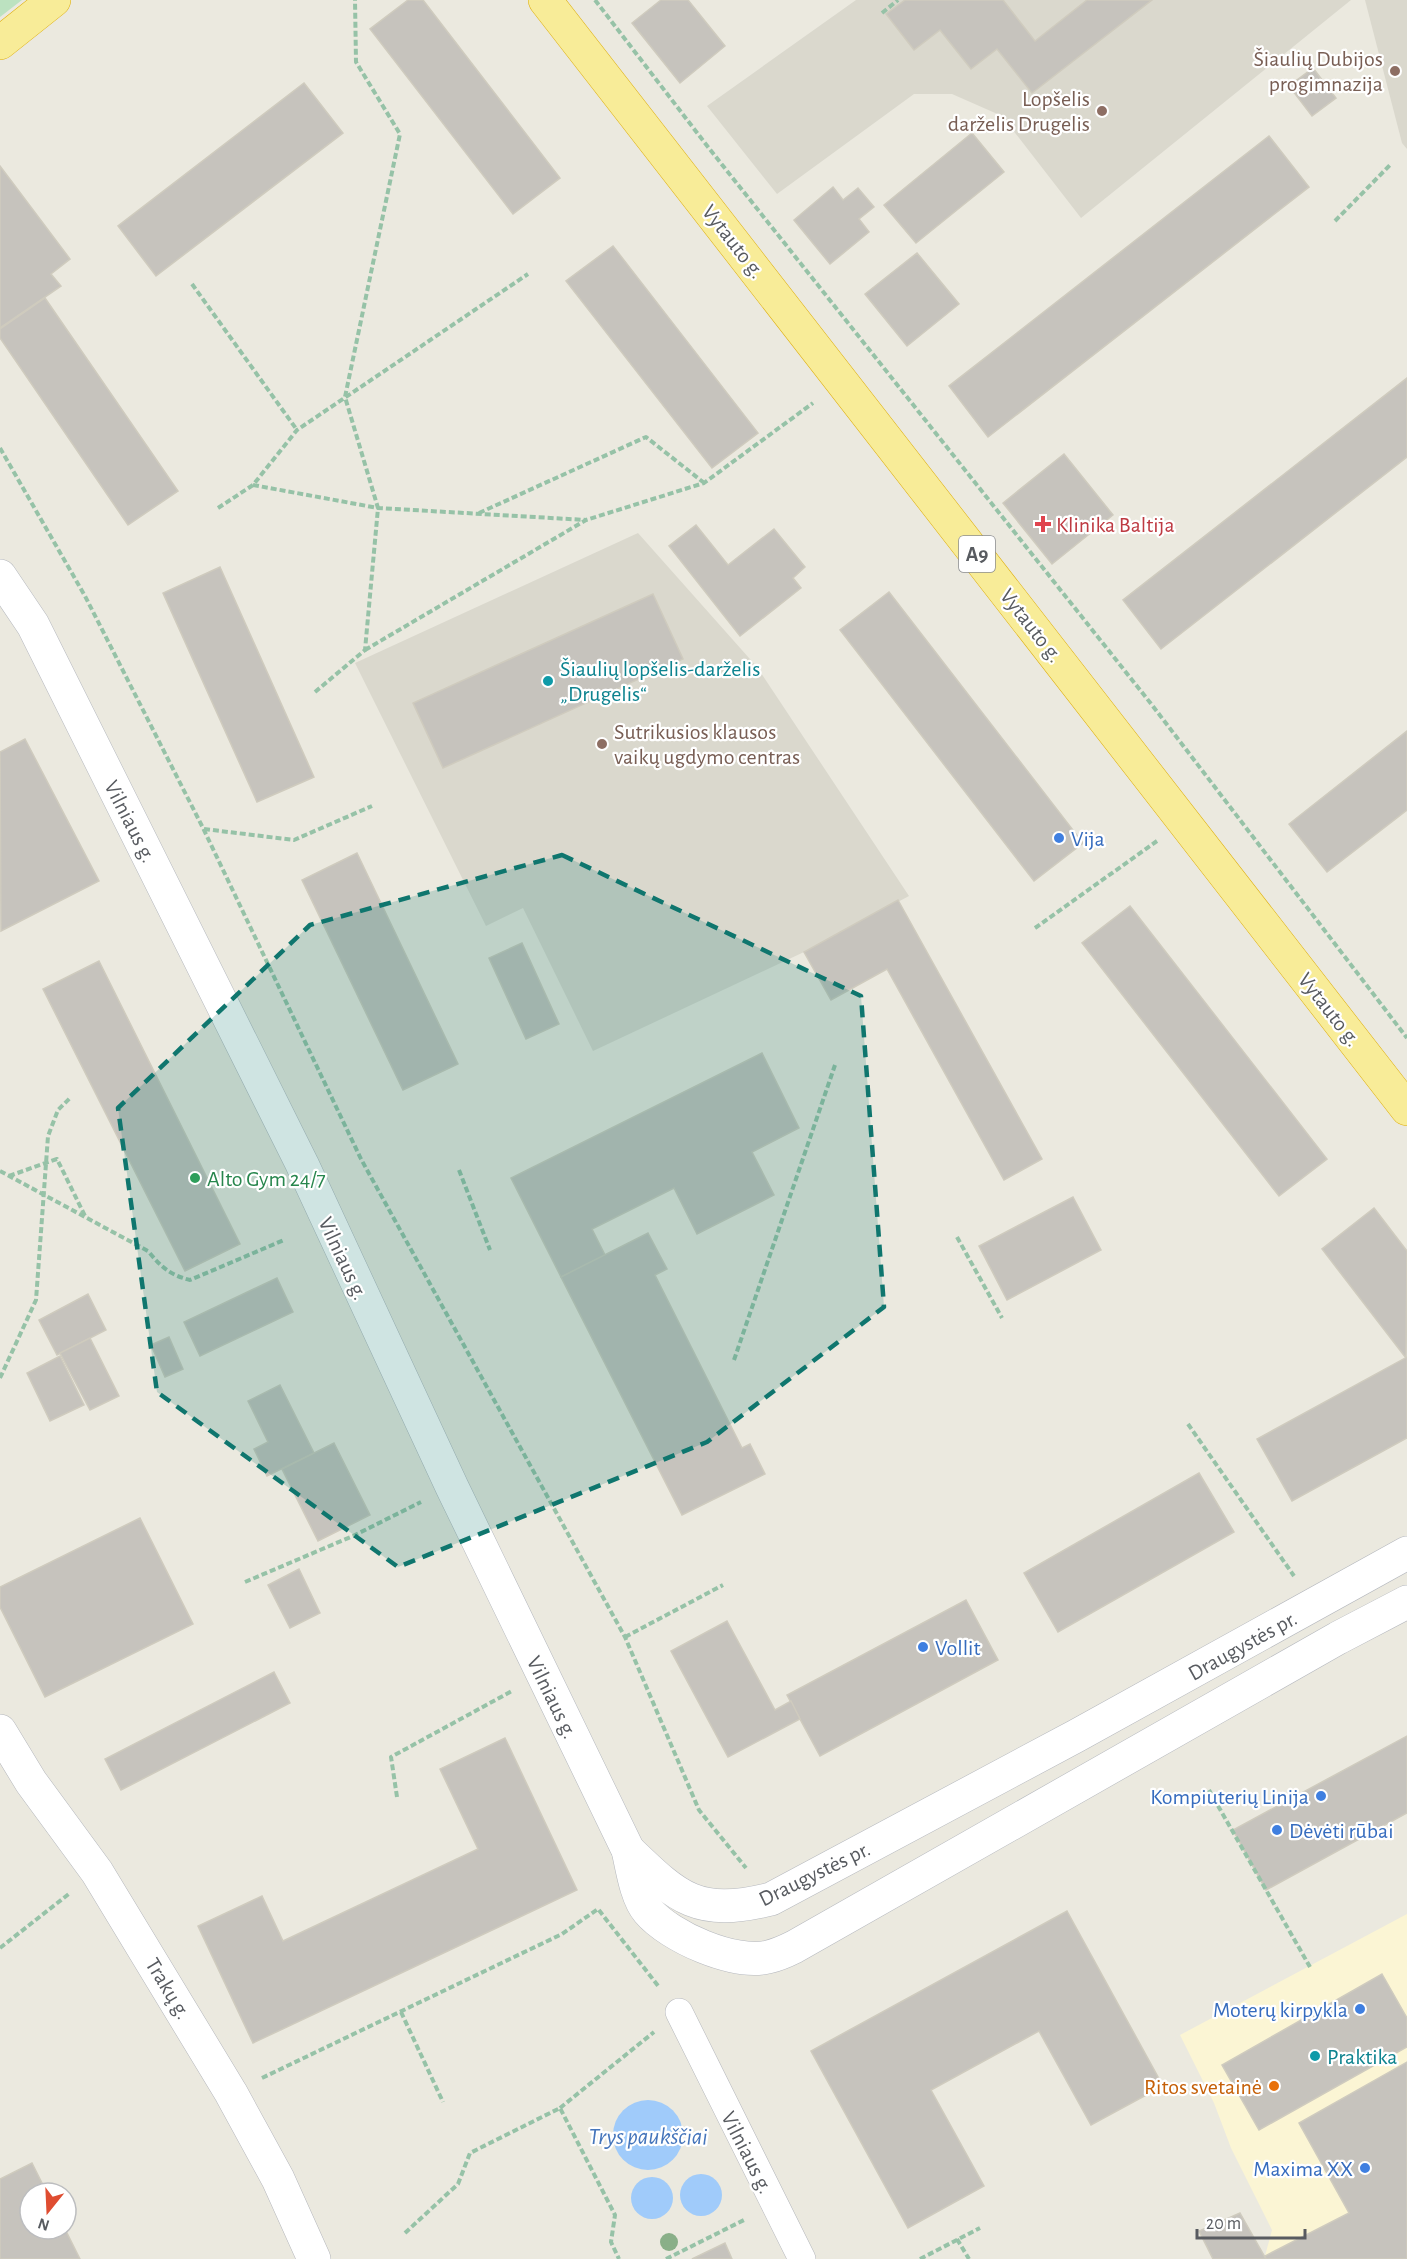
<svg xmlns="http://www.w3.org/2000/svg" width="1407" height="2259" viewBox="0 0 1407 2259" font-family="'Alegreya Sans',sans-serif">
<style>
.commercial{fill:#fbf5d4}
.education{fill:#dad8cd}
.green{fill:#bce2c0}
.water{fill:#a0cbfa}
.building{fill:#c6c3bd;stroke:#cfcbbe;stroke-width:1.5}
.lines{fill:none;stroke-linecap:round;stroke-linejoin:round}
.pedestrian-casing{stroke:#b5b7bc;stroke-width:28}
.minor-casing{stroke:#b5b7bc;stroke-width:34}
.secondary-casing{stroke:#b5b8be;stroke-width:34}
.trunk-casing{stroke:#deae0c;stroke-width:34}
.path{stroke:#96c2a7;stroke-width:4;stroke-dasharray:6 3;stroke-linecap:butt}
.pedestrian{stroke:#fff;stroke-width:27}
.minor{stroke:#fff;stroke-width:33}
.secondary{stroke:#fff;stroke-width:33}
.trunk{stroke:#f8ec98;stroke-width:33}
.tree{fill:#89af88}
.marked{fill:#0f766e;fill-opacity:0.2;stroke:#0f766e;stroke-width:4.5;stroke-dasharray:12 8;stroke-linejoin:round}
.education-dot{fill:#8d6e63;stroke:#fff;stroke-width:2}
.health-dot{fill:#e0444e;stroke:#fff;stroke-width:2}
.culture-dot{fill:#0f9aa8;stroke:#fff;stroke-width:2}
.shop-dot{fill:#3f7fe0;stroke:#fff;stroke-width:2}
.leisure-dot{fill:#2e9e5b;stroke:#fff;stroke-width:2}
.food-dot{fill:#e8710a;stroke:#fff;stroke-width:2}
.labels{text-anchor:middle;stroke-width:4.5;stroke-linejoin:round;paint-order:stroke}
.shield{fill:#fff;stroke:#8a8c90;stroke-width:1.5}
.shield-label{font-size:21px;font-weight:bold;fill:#585b60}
.education-label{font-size:22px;fill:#785e54;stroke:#fff;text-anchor:end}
.street-label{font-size:22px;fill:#585b60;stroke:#fff}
.health-label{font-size:22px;fill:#be3a42;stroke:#fff;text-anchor:start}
.culture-label{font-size:22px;fill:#0d838f;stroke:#fff;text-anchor:start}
.shop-label{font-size:22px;fill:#366cbe;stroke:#fff;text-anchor:start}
.leisure-label{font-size:22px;fill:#27864d;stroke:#fff;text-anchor:start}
.food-label{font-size:22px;fill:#c56008;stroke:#fff;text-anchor:end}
.water-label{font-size:24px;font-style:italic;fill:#4575bb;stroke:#fff}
</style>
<rect width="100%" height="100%" fill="#ebe9df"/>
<path class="commercial" d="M1407 1914V2259H1266L1265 2256 1272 2230 1231 2148 1214 2103 1180 2035Z"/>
<g class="education">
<path d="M856 0H1351L1081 218 1002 116 952 94H914L777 194 707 106Z"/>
<path d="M1365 0H1407V149L1402 143Z"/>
<path d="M638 533 757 667 909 896 804 952 593 1051 523 908 486 926 355 663Z"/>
</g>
<path class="green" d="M0 0H22L0 17Z"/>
<g class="water">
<circle cx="648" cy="2135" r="35"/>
<circle cx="701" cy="2195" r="21"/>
<circle cx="652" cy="2198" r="21"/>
</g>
<g class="building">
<path d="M408 0H423L560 178 513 214 370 29Z"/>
<path d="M661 0H688L725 46 680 83 632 23Z"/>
<path d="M905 0H1003L1035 41 1087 0H1152L1032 93 997 49 971 69 940 30 914 50 886 14Z"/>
<path d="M1313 68 1336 98 1312 116 1289 86Z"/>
<path d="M304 83 343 133 156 276 118 226Z"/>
<path d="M972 133 1004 172 916 243 884 205Z"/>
<path d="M1269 136 1309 187 988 437 949 386Z"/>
<path d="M0 166 70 259 51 274 61 286 0 328Z"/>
<path d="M833 187 843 200 858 188 874 207 859 219 869 232 830 264 794 220Z"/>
<path d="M613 246 758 433 712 468 566 281Z"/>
<path d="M917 253 959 304 907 346 865 294Z"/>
<path d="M45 298 178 491 128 525 0 338V329Z"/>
<path d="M1407 378V457L1161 649 1123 600Z"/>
<path d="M1064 454 1113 515 1052 564 1003 503Z"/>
<path d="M696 525 728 565 774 529 805 567 793 578 801 588 740 636 669 546Z"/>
<path d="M220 567 314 777 257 802 163 593Z"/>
<path d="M889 592 1083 843 1034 881 840 630Z"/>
<path d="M653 594 683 659 443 768 413 703Z"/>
<path d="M1407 731V810L1327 872 1289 824Z"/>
<path d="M25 739 99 881 1 931 0 752Z"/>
<path d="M357 853 458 1064 403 1090 302 880Z"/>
<path d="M898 900 1042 1159 1004 1180 887 969 831 1000 804 952Z"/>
<path d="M1130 906 1327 1159 1279 1196 1082 943Z"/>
<path d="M522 943 559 1024 526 1039 489 958Z"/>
<path d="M99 961 240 1244 185 1271 43 989Z"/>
<path d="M762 1053 799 1128 752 1152 774 1195 697 1234 674 1188 592 1229 605 1255 561 1277 511 1178Z"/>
<path d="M1073 1197 1101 1250 1007 1300 979 1246Z"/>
<path d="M1374 1208 1407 1251 1406 1358 1322 1249Z"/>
<path d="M648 1233 667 1269 655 1275 742 1448 750 1444 765 1474 682 1515 561 1277Z"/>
<path d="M277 1278 293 1312 200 1356 184 1322Z"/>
<path d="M88 1294 106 1330 57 1355 39 1320Z"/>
<path d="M169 1337 183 1369 165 1377 151 1345Z"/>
<path d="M90 1338 119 1396 90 1410 60 1353Z"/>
<path d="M60 1356 84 1405 50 1421 27 1373Z"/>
<path d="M1407 1357V1438L1292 1501 1257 1439Z"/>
<path d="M280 1385 314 1453 267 1476 254 1449 268 1442 248 1401Z"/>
<path d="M334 1443 370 1515 318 1541 282 1469Z"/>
<path d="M1199 1473 1234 1532 1058 1632 1024 1573Z"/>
<path d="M140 1518 193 1624 45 1697 0 1607V1587Z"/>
<path d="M299 1569 320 1613 290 1628 268 1585Z"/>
<path d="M966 1600 998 1660 820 1756 787 1695Z"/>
<path d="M727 1621 775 1710 791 1701 800 1719 728 1757 671 1651Z"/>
<path d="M274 1672 290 1703 121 1790 105 1759Z"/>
<path d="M1407 1736V1813L1266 1890 1233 1830Z"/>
<path d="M505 1738 577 1890 253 2043 198 1926 262 1896 283 1941 478 1849 440 1769Z"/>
<path d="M1067 1911 1163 2086 1091 2125 1039 2031 931 2090 984 2186 908 2228 811 2051Z"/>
<path d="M1382 1974 1407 2018V2047L1259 2130 1222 2065Z"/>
<path d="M1407 2062V2259H1266L1265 2256 1349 2213 1299 2123Z"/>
<path d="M32 2163 47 2193H30V2229H65L80 2259H0V2179Z"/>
<path d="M1240 2213 1266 2259H1213L1199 2231Z"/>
<path d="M725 2243 732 2259H692Z"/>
</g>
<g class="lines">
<defs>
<path id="pedestrian" d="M679 2012 802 2259"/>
<path id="minor" d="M0 1731 31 1782 97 1872 231 2093 278 2179 314 2259"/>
<g id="secondary">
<path d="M0 576 33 625 302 1164 452 1487 628 1850C632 1867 636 1897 648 1911 670 1937 734 1965 768 1957 777 1955 786 1951 794 1947L1338 1638 1407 1602"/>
<path d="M628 1850C679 1899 697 1917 771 1899L1076 1736 1407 1553"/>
</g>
<g id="trunk">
<path d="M545 0 1407 1109"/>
<path d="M0 43 54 0"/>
</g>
</defs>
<use href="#pedestrian" class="pedestrian-casing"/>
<use href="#minor" class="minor-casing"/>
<use href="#secondary" class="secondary-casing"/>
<use href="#trunk" class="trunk-casing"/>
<g class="path">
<path d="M595 0 708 147 1152 705 1407 1038"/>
<path d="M882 13 898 0"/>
<path d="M1335 221 1390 165"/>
<path d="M192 284 297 430"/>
<path d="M0 448 85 596 203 828 361 1159 625 1637 699 1810 746 1868"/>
<path d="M253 485 378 508 586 520"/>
<path d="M218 508 253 485 297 430 528 274"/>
<path d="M479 513 646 437 703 482"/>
<path d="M365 650 586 520 704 483 813 403"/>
<path d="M315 692 365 650 378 508 345 397 400 134 356 62 355 0"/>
<path d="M204 829 294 840 372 806"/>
<path d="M1035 928 1157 841"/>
<path d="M459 1170 490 1250"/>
<path d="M0 1171 148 1251C161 1267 170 1275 190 1280L284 1240"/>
<path d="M9 1176 57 1159 85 1216"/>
<path d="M957 1237 1002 1318"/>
<path d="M734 1360 835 1065"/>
<path d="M0 1378 36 1300 48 1136 58 1110 71 1097"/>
<path d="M1188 1424 1294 1576"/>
<path d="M245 1582 353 1536 421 1502"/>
<path d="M625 1637 723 1585"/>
<path d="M1209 1790 1310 1967"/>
<path d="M397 1797 391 1757 512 1691"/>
<path d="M0 1948 70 1893"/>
<path d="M401 2012 443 2102"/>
<path d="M262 2078 562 1934 598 1909 659 1987"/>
<path d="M560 2108 654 2032"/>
<path d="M405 2233 458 2184 470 2153 560 2108 615 2215 611 2242 619 2259"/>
<path d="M957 2239 969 2259"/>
<path d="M666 2259 746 2219"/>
<path d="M920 2259 980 2228"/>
</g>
<use href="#pedestrian" class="pedestrian"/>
<use href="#minor" class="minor"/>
<use href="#secondary" class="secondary"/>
<use href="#trunk" class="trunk"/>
</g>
<circle class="tree" cx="669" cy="2242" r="9"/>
<path class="marked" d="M562 855 861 996 884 1307 707 1442 398 1567 157 1392 118 1108 310 925Z"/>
<g class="education-dot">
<circle cx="1395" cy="71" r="6"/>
<circle cx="1102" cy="111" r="6"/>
<circle cx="602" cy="744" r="6"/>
</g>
<path class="health-dot" d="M1040 515h6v6h6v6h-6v6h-6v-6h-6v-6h6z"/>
<g class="culture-dot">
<circle cx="548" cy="681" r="6"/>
<circle cx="1315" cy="2056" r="6"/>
</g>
<g class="shop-dot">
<circle cx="1059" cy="838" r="6"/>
<circle cx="923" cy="1647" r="6"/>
<circle cx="1321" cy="1796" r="6"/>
<circle cx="1277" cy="1830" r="6"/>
<circle cx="1360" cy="2009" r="6"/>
<circle cx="1365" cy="2168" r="6"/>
</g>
<circle class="leisure-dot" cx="195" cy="1178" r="6"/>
<circle class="food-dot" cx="1274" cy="2086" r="6"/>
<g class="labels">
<rect class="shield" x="959" y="536" width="36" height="36" rx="4.5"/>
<g class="shield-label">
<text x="977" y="561">A9</text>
</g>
<g class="education-label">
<text x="1383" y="66">Šiaulių Dubijos<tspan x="1383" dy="25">progimnazija</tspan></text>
<text x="1090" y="106">Lopšelis<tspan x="1090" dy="25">darželis Drugelis</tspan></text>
<text x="614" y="739" text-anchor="start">Sutrikusios klausos<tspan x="614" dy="25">vaikų ugdymo centras</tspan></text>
</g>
<g class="street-label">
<text transform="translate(734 241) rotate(52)" y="8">Vytauto g.</text>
<text transform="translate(1032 625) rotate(52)" y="8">Vytauto g.</text>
<text transform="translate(131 821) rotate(63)" y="8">Vilniaus g.</text>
<text transform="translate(1330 1009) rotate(52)" y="8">Vytauto g.</text>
<text transform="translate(344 1258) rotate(65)" y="8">Vilniaus g.</text>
<text transform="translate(1242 1645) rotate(-29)" y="8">Draugystės pr.</text>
<text transform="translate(553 1697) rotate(64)" y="8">Vilniaus g.</text>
<text transform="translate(814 1873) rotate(-26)" y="8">Draugystės pr.</text>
<text transform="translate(169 1988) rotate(59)" y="8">Trakų g.</text>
<text transform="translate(748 2152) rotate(63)" y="8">Vilniaus g.</text>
</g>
<g class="health-label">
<text x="1056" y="532">Klinika Baltija</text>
</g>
<g class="culture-label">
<text x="560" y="676">Šiaulių lopšelis-darželis<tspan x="560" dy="25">„Drugelis“</tspan></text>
<text x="1327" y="2064">Praktika</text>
</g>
<g class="shop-label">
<text x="1071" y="846">Vija</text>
<text x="935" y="1655">Vollit</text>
<text x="1309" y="1804" text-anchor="end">Kompiuterių Linija</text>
<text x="1289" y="1838">Dėvėti rūbai</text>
<text x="1348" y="2017" text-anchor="end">Moterų kirpykla</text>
<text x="1353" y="2176" text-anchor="end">Maxima XX</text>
</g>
<g class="leisure-label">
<text x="207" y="1186">Alto Gym 24/7</text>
</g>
<g class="food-label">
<text x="1262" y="2094">Ritos svetainė</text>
</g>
<g class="water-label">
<text x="648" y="2144">Trys paukščiai</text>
</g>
</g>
<g transform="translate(48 2211) rotate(198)"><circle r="28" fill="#ffffff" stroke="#bcbdbf" stroke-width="1.5"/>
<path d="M0-4.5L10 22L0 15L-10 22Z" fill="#df4d31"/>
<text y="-9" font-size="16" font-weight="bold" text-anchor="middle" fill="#585b60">N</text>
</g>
<path d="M1197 2229v9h108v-9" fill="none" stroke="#585b60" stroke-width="3"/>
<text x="1206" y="2229" font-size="18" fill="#585b60" stroke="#ffffff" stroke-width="4.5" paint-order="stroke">20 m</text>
</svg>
